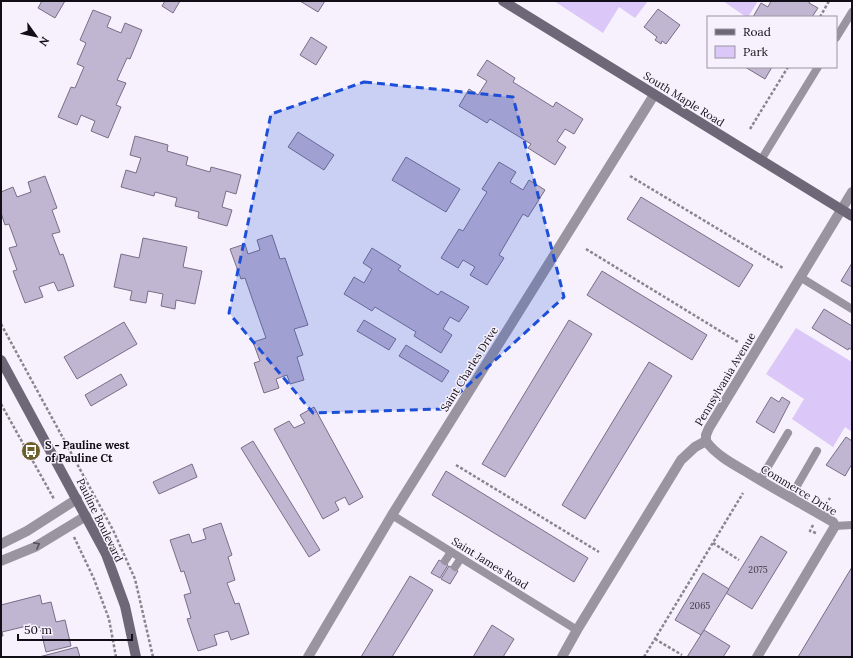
<svg xmlns="http://www.w3.org/2000/svg" width="853" height="658" viewBox="0 0 853 658" font-family="Lora,serif">
<style>
.green{fill:#dcc8f8}
.building{fill:#c1b6d1;stroke:#786e87}
.lines{fill:none;stroke-linecap:round;stroke-linejoin:round}
.path{stroke:#89858f;stroke-width:2.5;stroke-dasharray:3 2;stroke-linecap:butt}
.lane{stroke:#9994a0;stroke-width:8}
.street{stroke:#9994a0;stroke-width:10}
.secondary{stroke:#6e6778;stroke-width:10}
.oneway{stroke:#56515c}
.marked{fill:#1d4ed8;fill-opacity:0.2;stroke:#1d4ed8;stroke-width:3;stroke-dasharray:8 5;stroke-linejoin:round}
.labels{text-anchor:middle;stroke-width:3;stroke-linejoin:round;paint-order:stroke}
.number-label{font-size:9px;fill:#3e3846}
.street-label{font-size:11px;fill:#120e18;stroke:#f6f1fc}
.poi-label{font-size:11px;font-weight:bold;fill:#120e18;stroke:#f6f1fc;text-anchor:start}
</style>
<rect width="100%" height="100%" fill="#f6f1fc"/>
<g class="green">
<path d="M554 1H648L635 18 619 7 603 33Z"/>
<path d="M723 1H758L748 17H746Z"/>
<path d="M796 328 852 362V432L845 427 833 447 792 419 804 399 766 374Z"/>
</g>
<g class="building">
<path d="M42 1H65L55 18 38 8Z"/>
<path d="M165 1H180L173 13 162 6Z"/>
<path d="M300 1H325L318 12Z"/>
<path d="M771 1H810L809 3 818 8 812 17H753L761 3 768 7Z"/>
<path d="M658 9 680 25 666 44 662 41 661 44 655 40 657 37 644 27Z"/>
<path d="M93 10 111 17 107 27 121 33 125 23 142 30 130 59 127 58 117 80 126 83 116 105 121 107 108 138 91 131 95 121 81 115 77 125 58 117 71 87 75 88 84 67 77 64 86 43 80 40Z"/>
<path d="M311 37 327 47 316 65 300 55Z"/>
<path d="M487 60 515 78 513 82 553 107 556 102 583 119 574 134 565 129 557 141 566 147 555 165 528 148 531 144 490 119 487 123 459 106 469 89 478 95 487 81 477 75Z"/>
<path d="M745 67H772L765 79Z"/>
<path d="M298 132 334 155 324 170 288 147Z"/>
<path d="M135 136 168 145 167 151 188 157 186 165 210 172 211 167 241 175 236 194 226 191 222 207 232 210 227 226 198 218 199 212 175 206 177 198 155 192 154 196 121 187 126 170 136 173 141 158 130 155Z"/>
<path d="M406 157 460 189 446 212 392 180Z"/>
<path d="M499 162 516 172 510 182 523 190 529 180 545 190 528 217 523 214 499 255 504 258 487 285 470 275 475 267 463 260 458 268 441 258 459 229 463 231 487 192 482 189Z"/>
<path d="M45 176 57 208 52 210 60 232 52 234 60 255 63 254 74 286 58 291 54 282 39 287 43 297 25 303 13 271 17 270 9 248 17 246 9 224 5 225 1 213V192L13 187 17 197 31 192 28 182Z"/>
<path d="M641 197 753 265 739 287 627 219Z"/>
<path d="M272 235 280 259 285 258 308 325 294 329 303 355 297 357 304 380 290 384 287 375 276 379 279 388 264 393 254 363 260 361 253 342 266 338 245 278 241 279 230 249 245 244 248 254 260 250 257 240Z"/>
<path d="M143 238 187 247 183 267 202 271 195 304 176 300 175 309 161 306 163 294 148 291 146 303 130 300 132 291 114 287 121 254 139 258Z"/>
<path d="M372 248 401 266 398 270 438 295 441 291 469 307 459 322 450 317 443 329 452 335 441 353 414 336 416 332 375 307 372 311 344 294 354 277 364 283 372 269 363 263Z"/>
<path d="M852 263V287L841 281Z"/>
<path d="M602 271 707 335 692 360 587 295Z"/>
<path d="M824 309 852 326V350L849 348 848 350 812 328Z"/>
<path d="M364 320 396 339 389 350 357 331Z"/>
<path d="M569 320 592 334 505 477 482 464Z"/>
<path d="M124 322 137 344 77 379 64 357Z"/>
<path d="M406 345 449 371 442 382 399 356Z"/>
<path d="M649 362 672 376 585 519 562 505Z"/>
<path d="M121 374 127 385 91 406 85 395Z"/>
<path d="M771 397 779 402 782 397 790 402 774 433 756 422Z"/>
<path d="M314 407 363 497 349 505 345 497 335 502 339 510 323 519 274 429 289 421 294 428 305 423 300 415Z"/>
<path d="M846 437 852 441V464L845 476 826 465Z"/>
<path d="M253 441 320 550 309 557 241 448Z"/>
<path d="M192 464 197 477 159 494 153 482Z"/>
<path d="M446 471 588 558 574 582 432 495Z"/>
<path d="M221 523 232 555 228 557 235 580 227 583 235 604 239 603 249 634 231 640 228 631 214 635 217 645 198 651 187 619 191 618 184 595 191 593 184 571 181 572 170 540 189 534 192 543 206 539 203 529Z"/>
<path d="M761 536 787 552 752 609 726 593Z"/>
<path d="M439 560 448 565 440 578 431 573Z"/>
<path d="M449 566 458 571 450 584 441 579Z"/>
<path d="M852 567V657H798Z"/>
<path d="M703 573 729 589 701 635 675 620Z"/>
<path d="M410 576 433 590 392 657H361Z"/>
<path d="M40 595 42 604 51 602 56 622 65 620 71 646 46 652 40 627 28 630 27 626 2 632 3 636H1V605Z"/>
<path d="M492 625 514 639 503 657H473Z"/>
<path d="M704 630 730 646 723 657H687Z"/>
<path d="M77 647 80 657H39Z"/>
</g>
<g class="lines">
<g class="path">
<path d="M820 17 829 1"/>
<path d="M750 129 788 67"/>
<path d="M630 176 783 268"/>
<path d="M586 249 738 342"/>
<path d="M1 324 113 530 135 579 153 657"/>
<path d="M1 404 54 499"/>
<path d="M456 465 599 552"/>
<path d="M826 504 830 498"/>
<path d="M813 525 810 531 816 533"/>
<path d="M74 537 94 579 109 619 116 657"/>
<path d="M713 543 739 560"/>
<path d="M655 639 682 655"/>
<path d="M644 657 743 493"/>
</g>
<g class="lane">
<path d="M836 38 852 12"/>
<path d="M761 160 818 67"/>
<path d="M800 277 852 309"/>
<path d="M760 480 788 433"/>
<path d="M790 498 817 451"/>
<path d="M392 515 577 630"/>
<path d="M835 526 852 525"/>
<path d="M445 561 451 552"/>
<path d="M455 567 461 558"/>
</g>
<g class="street">
<path d="M706 441C715 454 731 463 745 471 774 489 804 505 833 522L835 526 757 657"/>
<path d="M706 441V435L709 428 852 192"/>
<path d="M1 544 27 531 77 499"/>
<path d="M1 561 35 547 86 516"/>
<path d="M308 657 392 515 654 95"/>
<path d="M562 657 577 630 681 460 695 447 706 441"/>
</g>
<g class="secondary">
<path d="M503 1 852 216"/>
<path d="M1 360 106 554 125 606 136 657"/>
</g>
</g>
<defs><path id="oneway-chevron" d="M-2-3.5L2.5 0L-2 3.5" fill="none" stroke-width="1.6" stroke-linecap="round" stroke-linejoin="round"/></defs>
<use class="oneway" href="#oneway-chevron" transform="translate(37 545) rotate(-28)"/>
<path class="marked" d="M364 82 513 97 564 297 442 409 313 413 229 313 271 114Z"/>
<defs>
<symbol id="bus-disc" viewBox="-11 -11 22 22"><circle r="9.5" fill="#6d5f2c" stroke="#f6f1fc"/><path d="M-5-6H5V4H4V6H2V4H-2V6H-4V4H-5ZM-3.5-4V0h7V-4ZM-3.5 1.2v1.5H-2V1.2ZM2 1.2v1.5H3.5V1.2Z" fill="#fff"/></symbol>
</defs>
<g fill-rule="evenodd">
<use href="#bus-disc" x="20" y="440" width="22" height="22"/>
</g>
<g class="labels">
<g class="number-label">
<text x="758" y="573">2075</text>
<text x="700" y="609">2065</text>
</g>
<g class="street-label">
<text transform="translate(684 99) rotate(32)" y="4">South Maple Road</text>
<text transform="translate(469 369) rotate(-58)" y="4">Saint Charles Drive</text>
<text transform="translate(725 379) rotate(-59)" y="4">Pennsylvania Avenue</text>
<text transform="translate(799 490) rotate(31)" y="4">Commerce Drive</text>
<text transform="translate(100 520) rotate(64)" y="4">Pauline Boulevard</text>
<text transform="translate(490 563) rotate(32)" y="4">Saint James Road</text>
</g>
<g class="poi-label">
<text x="45" y="449">S - Pauline west<tspan x="45" dy="13">of Pauline Ct</tspan></text>
</g>
</g>
<rect width="853" height="658" fill="none" stroke="#120e18" stroke-width="4"/>
<rect x="707" y="16" width="130" height="52" fill="#f6f1fc" stroke="#9b96a1"/>
<rect x="715" y="29" width="20" height="6" fill="#6e6778" stroke="#9b96a1"/>
<text x="743" y="36" font-size="12" fill="#120e18">Road</text>
<rect x="715" y="46" width="20" height="12" fill="#dcc8f8" stroke="#9b96a1"/>
<text x="743" y="56" font-size="12" fill="#120e18">Park</text>
<g transform="translate(36 36) rotate(123)" stroke="#f6f1fc" stroke-width="3" paint-order="stroke">
<path d="M0-3L7 15L0 10L-7 15Z" fill="#120e18"/>
<text y="-6" font-size="11" font-weight="bold" text-anchor="middle" fill="#120e18">N</text>
</g>
<path d="M18 634v6h114v-6" fill="none" stroke="#120e18" stroke-width="2"/>
<text x="24" y="634" font-size="12" fill="#120e18" stroke="#f6f1fc" stroke-width="3" paint-order="stroke">50 m</text>
</svg>
